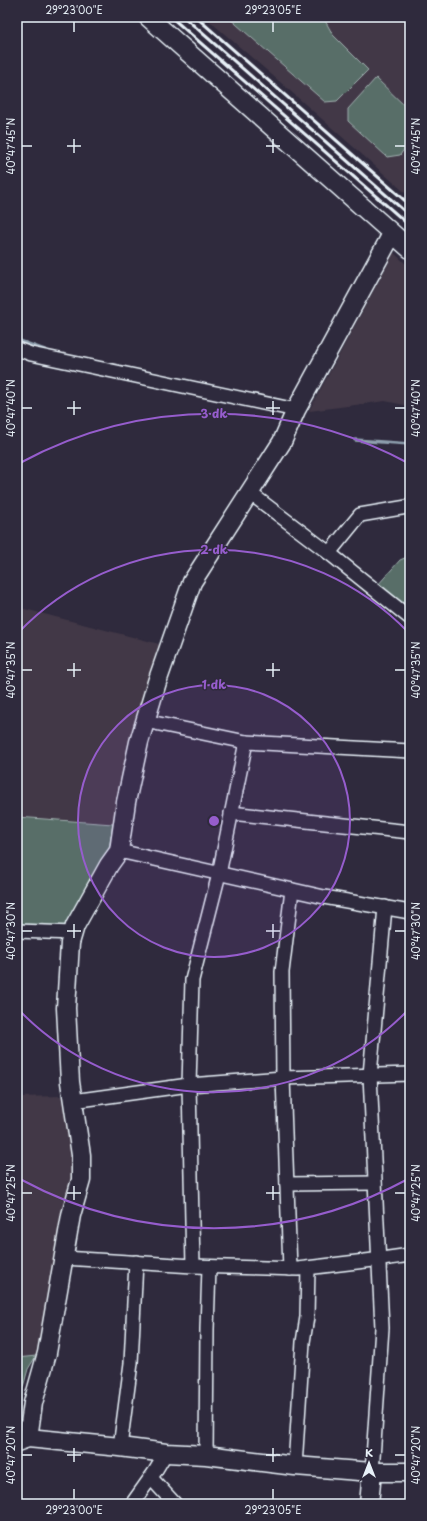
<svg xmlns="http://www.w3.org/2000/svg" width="427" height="1521" viewBox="0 0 427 1521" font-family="'Playpen Sans',sans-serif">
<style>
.built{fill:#433947}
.green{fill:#586e68;stroke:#a0b0b0}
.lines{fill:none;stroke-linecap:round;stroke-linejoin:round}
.stream{stroke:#8e9fae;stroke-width:3.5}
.street-casing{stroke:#e8f1f8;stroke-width:16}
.secondary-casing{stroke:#e8f1f8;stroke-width:21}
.street{stroke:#2f2a3d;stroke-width:13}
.secondary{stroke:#2f2a3d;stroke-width:18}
.rail{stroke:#e8f1f8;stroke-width:3}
.ticks{fill:none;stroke:#e8f1f8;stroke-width:1.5}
.ring{fill:none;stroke:#965dcd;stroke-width:2}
.centre{fill:#965dcd;stroke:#2f2a3d;stroke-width:2}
.ring-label{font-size:12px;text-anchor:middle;font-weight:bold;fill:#965dcd;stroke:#2f2a3d;stroke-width:3;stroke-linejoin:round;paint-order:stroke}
.neatline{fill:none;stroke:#e8f1f8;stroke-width:1.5}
.ticks-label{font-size:10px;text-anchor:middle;fill:#e8f1f8}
</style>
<rect width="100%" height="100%" fill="#2f2a3d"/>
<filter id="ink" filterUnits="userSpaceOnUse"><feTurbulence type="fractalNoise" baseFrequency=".025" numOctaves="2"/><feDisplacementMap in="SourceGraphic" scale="8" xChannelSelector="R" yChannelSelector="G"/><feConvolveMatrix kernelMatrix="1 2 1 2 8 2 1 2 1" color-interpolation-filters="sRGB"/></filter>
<g filter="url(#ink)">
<g class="built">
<path d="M205 17H410V197L279 81Z"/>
<path d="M394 253 410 268V406L385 401 309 411Z"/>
<path d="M17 607 163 645 113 824 17 817Z"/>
<path d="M66 1096 78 1189 42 1355 17 1358V1097Z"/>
</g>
<g class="green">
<path d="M228 17H323L333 35 368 70 337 101 325 102Z"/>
<path d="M376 78 410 111V141L400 155 387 157 348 121V109Z"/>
<path d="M407 557 410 558V612L377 586 400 560Z"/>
<path d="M17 817 113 824 108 856 65 928 17 927Z"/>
<path d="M36 1356 28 1369 17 1409V1358Z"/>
</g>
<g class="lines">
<g class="stream">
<path d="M17 340 47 351"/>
<path d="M355 440 410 444"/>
</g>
<defs>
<g id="street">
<path d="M17 349 31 354 98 368 296 410"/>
<path d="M250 493 329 553 410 618"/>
<path d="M329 553 360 515 407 507 410 508"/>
<path d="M145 721 246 742 410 751"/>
<path d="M231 813 410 832"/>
<path d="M119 851 324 897 410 912"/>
<path d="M17 931 73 933"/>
<path d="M73 1101 189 1085 283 1078 410 1074"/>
<path d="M287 1184 375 1183"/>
<path d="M64 1258 193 1266 189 1085 192 980 219 874 246 742"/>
<path d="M193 1266 298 1269 382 1259 410 1255"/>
<path d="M290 1269 283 1078 282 972 292 890"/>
<path d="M120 1447 131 1363 136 1262"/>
<path d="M206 1455 207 1329 209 1267"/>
<path d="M295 1466 303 1342 307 1317 308 1268"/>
<path d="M372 1472 382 1328 370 1075 385 907"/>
<path d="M151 1478 175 1504"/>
<path d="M132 1504 154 1473 166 1453"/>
</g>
<g id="secondary">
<path d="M148 17 410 249"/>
<path d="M28 1438 33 1403 47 1353 71 1215 81 1180V1155L70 1082 66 1008 70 943 75 926 109 865 119 851 126 802 139 742 157 682 192 582 282 442 296 410 392 234"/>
<path d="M17 1442 28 1438 120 1447 166 1453 206 1455 295 1466 372 1472H410"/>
<path d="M369 1504 372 1472"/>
</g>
</defs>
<use href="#street" class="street-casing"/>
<use href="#secondary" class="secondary-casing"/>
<use href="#street" class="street"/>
<use href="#secondary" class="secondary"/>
<g class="rail">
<path d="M171 17 410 226"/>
<path d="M184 17 410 216"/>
<path d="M196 17 410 205"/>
</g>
</g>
</g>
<path class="ticks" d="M74 22V32M273 22V32M74 139V153M273 139V153M22 146H32M67 146H81M266 146H280M395 146H405M74 401V415M273 401V415M22 408H32M67 408H81M266 408H280M395 408H405M74 663V677M273 663V677M22 670H32M67 670H81M266 670H280M395 670H405M74 924V938M273 924V938M22 931H32M67 931H81M266 931H280M395 931H405M74 1186V1200M273 1186V1200M22 1193H32M67 1193H81M266 1193H280M395 1193H405M74 1448V1462M273 1448V1462M22 1455H32M67 1455H81M266 1455H280M395 1455H405M74 1489V1499M273 1489V1499"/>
<circle cx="214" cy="821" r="136" fill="#965dcd" fill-opacity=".12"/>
<g class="ring">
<circle cx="214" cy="821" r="136"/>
<path d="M409 1009A271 271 0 0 1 17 1008M17 634A271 271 0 0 1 409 633"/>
<path d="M408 1179A407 407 0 0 1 20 1179M20 463A407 407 0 0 1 408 463"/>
</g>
<circle cx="214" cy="821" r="6" class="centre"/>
<g class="ring-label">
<text x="214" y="418">3 dk</text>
<text x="214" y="554">2 dk</text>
<text x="214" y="689">1 dk</text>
</g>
<rect width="427" height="1521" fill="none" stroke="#2f2a3d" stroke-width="44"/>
<g transform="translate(369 1463)" stroke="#2f2a3d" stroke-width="3" paint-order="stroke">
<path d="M0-3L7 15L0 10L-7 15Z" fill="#e8f1f8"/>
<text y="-6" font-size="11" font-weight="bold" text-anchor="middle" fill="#e8f1f8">K</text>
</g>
<rect x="22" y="22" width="383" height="1477" class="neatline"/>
<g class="ticks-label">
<text x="74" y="14">29°23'00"E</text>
<text x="273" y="14">29°23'05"E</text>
<text transform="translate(11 146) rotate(-90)" y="4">40°47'45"N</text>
<text transform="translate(416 146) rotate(-90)" y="4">40°47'45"N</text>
<text transform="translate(11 408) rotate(-90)" y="4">40°47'40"N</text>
<text transform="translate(416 408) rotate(-90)" y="4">40°47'40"N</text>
<text transform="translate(11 670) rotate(-90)" y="4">40°47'35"N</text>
<text transform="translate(416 670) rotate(-90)" y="4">40°47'35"N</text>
<text transform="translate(11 931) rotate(-90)" y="4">40°47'30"N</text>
<text transform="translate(416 931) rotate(-90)" y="4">40°47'30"N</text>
<text transform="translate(11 1193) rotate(-90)" y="4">40°47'25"N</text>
<text transform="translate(416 1193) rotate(-90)" y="4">40°47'25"N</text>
<text transform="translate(11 1455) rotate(-90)" y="4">40°47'20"N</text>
<text transform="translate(416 1455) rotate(-90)" y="4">40°47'20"N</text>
<text x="74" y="1514">29°23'00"E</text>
<text x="273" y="1514">29°23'05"E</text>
</g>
</svg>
